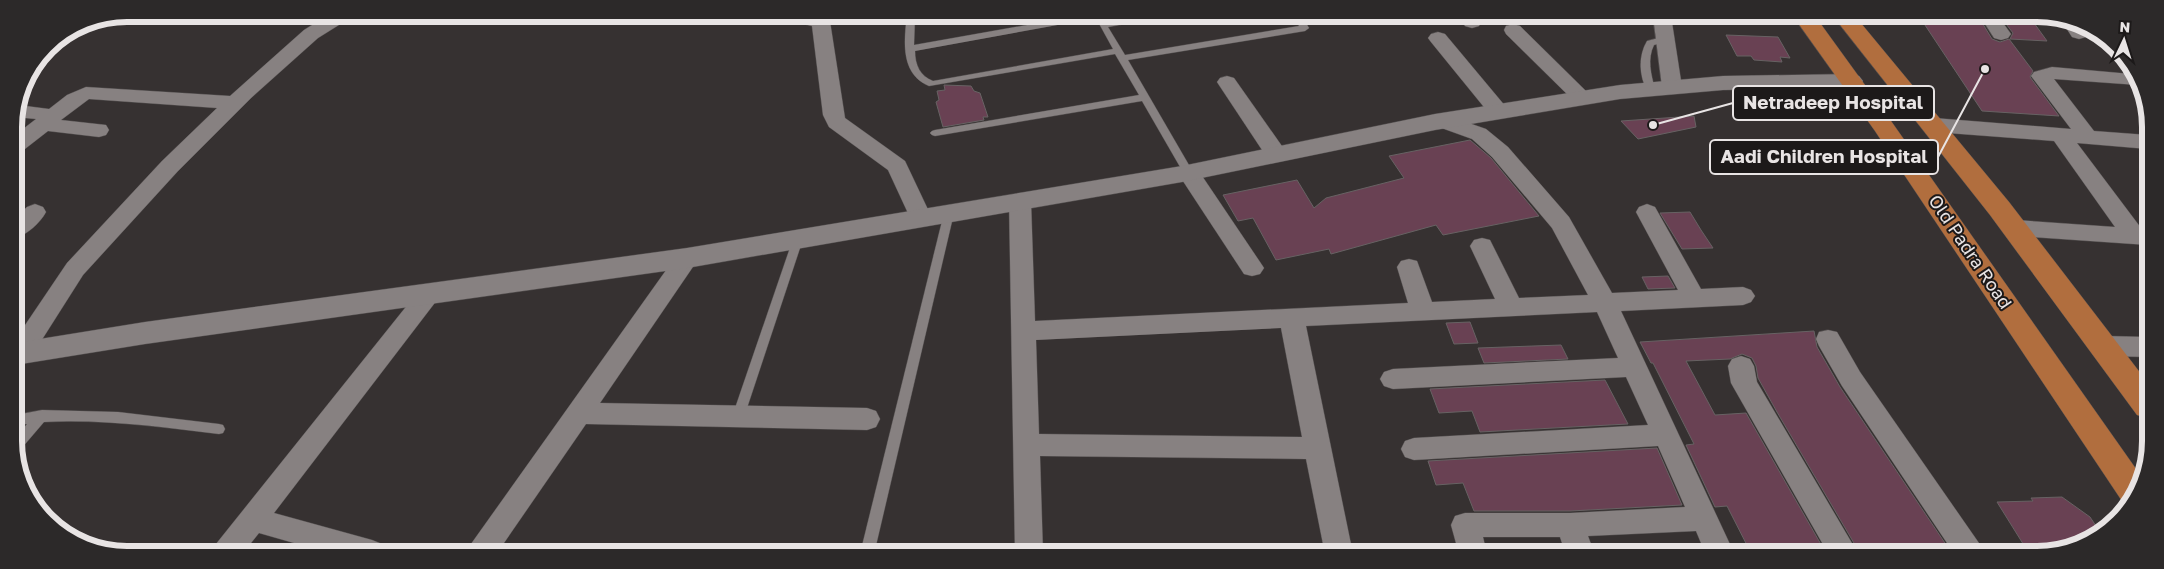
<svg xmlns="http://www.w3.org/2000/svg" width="2164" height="569" viewBox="0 0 2164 569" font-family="'Golos Text',sans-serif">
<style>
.building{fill:#694153;stroke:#676263}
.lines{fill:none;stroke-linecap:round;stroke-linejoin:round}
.service-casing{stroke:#524e4e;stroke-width:1}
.minor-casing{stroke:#524e4e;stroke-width:1}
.tertiary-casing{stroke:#524e4e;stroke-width:1}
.primary-casing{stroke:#524e4e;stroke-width:1}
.service{fill:#878181;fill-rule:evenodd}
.minor{fill:#878181;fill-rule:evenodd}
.tertiary{fill:#878181;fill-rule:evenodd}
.primary{fill:#b16e3e;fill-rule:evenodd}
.labels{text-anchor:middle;stroke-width:4;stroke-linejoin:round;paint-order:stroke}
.street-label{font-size:18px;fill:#e8e4e4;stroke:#1c1919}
.rim{fill:none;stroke:#e8e4e4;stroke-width:6}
.leader{fill:none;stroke:#e8e4e4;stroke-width:2}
.callout-dot{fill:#e8e4e4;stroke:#1c1919;stroke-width:2}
.callout{fill:#1c1919;stroke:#e8e4e4;stroke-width:2}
.callout-label{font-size:19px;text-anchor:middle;font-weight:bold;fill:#e8e4e4}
</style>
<rect width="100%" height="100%" fill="#363131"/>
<g class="building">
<path d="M1919 16H1978L1992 39 2000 42 2009 39 2033 71 2030 77 2059 116 1982 111Z"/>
<path d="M2000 16H2029L2047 41 2010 39 2013 33Z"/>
<path d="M1726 35 1778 37 1790 58 1780 57 1782 62 1754 60 1751 56H1737Z"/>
<path d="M944 85 971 86 974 91 980 93 988 117H983L984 120 943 127 936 102 939 100 937 91 945 90Z"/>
<path d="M1694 116 1696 127 1638 139 1621 121Z"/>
<path d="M1470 140 1491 158 1539 216 1443 235 1436 225 1331 254 1329 249 1276 260 1253 218 1238 221 1223 195 1297 180 1314 208 1326 198 1404 178 1389 156Z"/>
<path d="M1690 212 1701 230 1713 248 1682 249 1660 213Z"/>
<path d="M1668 276 1675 288 1648 289 1642 277Z"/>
<path d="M1470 322 1478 343 1454 344 1446 323Z"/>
<path d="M1814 331 1817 347 1840 387 1953 555H1861L1777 412 1758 378 1756 366 1752 358 1742 354 1730 359 1686 361 1715 415 1746 413 1827 555H1752L1727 506 1715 507 1686 445 1694 444 1653 363H1651L1640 342Z"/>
<path d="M1561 345 1568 359 1484 363 1478 348Z"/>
<path d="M1605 380 1628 424 1480 432 1472 411 1439 413 1430 389Z"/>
<path d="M1657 448 1682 505 1570 511H1474L1463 483 1436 485 1428 461Z"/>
<path d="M2062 497 2090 517 2100 532 2044 555H2030L1997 502 2033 501 2031 498Z"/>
</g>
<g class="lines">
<defs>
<g id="service">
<path d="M907 15H915L914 45 1083 15H1104L1106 22 1144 15H1162L1158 18 1108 27 1125 55 1299 26 1293 15H1301L1309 28 1305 31 1128 60 1193 172 1188 175 1183 172 1142 101 935 136 932 135 930 133 932 131 935 130 1139 95 1115 54 929 86C900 74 904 41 907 15ZM1096 18 1113 49 933 81C920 76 915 65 915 51Z"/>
<path d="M1666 36 1671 39 1669 41 1654 45C1647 59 1651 74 1655 89L1653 91H1647C1639 75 1638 56 1647 41Z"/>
<path d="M949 209 954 213 874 554H860L944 213Z"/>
<path d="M798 235 803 239 744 417 742 421 738 422 734 421 732 417 793 239Z"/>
<path d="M42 410 118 412 219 424 223 425 225 429 223 433 219 434C161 427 103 419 44 422L20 450 16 451V437L27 424 16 425V415Z"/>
</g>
<g id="minor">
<path d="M330 14H352L350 18 318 38 251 98 178 171 83 275 29 360 20 363 15 361V340L67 263 162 161 217 108 89 99 61 120 106 125 109 130 106 135 99 137 48 131 21 152 14 154V136L36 119 15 117 18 105 49 109 67 95 86 87 230 96 304 30Z"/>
<path d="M780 15H829L845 118 905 161 932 218 929 224 921 226 913 224 888 170 829 127 823 115 812 26 782 19Z"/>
<path d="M1458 15H1477L1481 22 1479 26 1472 28 1465 26Z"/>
<path d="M1653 16H1671L1682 87 1679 91 1672 93 1665 91 1662 87Z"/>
<path d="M1980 16H1998L2011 34 2008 38 2001 40 1994 38Z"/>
<path d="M2065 19 2087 31 2089 33 2086 37 2079 39 2072 37 2063 23Z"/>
<path d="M1513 24 1520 26 1589 94 1592 98 1589 102 1582 104 1575 102 1506 34 1504 30 1506 26Z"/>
<path d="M1438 32 1445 34 1506 107 1509 112 1506 117 1499 118 1492 117 1431 42 1428 38 1431 34Z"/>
<path d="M2052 67 2131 74 2138 85 2054 79 2094 131 2148 135V149L2077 143 2141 228 2148 229V245L2016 236 2008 234 2005 228 2008 222 2016 220 2115 227 2054 141 1934 132 1927 130 1924 125 1927 120 1934 118 2071 129 2031 76 2034 72Z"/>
<path d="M1227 76 1234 78 1284 149 1287 154 1284 159 1276 161 1268 159 1217 82 1220 78Z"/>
<path d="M1443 114 1486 129 1508 147 1569 217 1612 293 1678 290 1636 212 1639 207 1647 204 1655 207 1701 289 1743 287 1751 290 1755 296 1751 302 1743 305 1621 311 1735 555H1706L1696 531 1588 536 1595 555H1566L1560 537H1483L1487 554H1459L1451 525 1455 516 1465 513H1570L1685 507 1658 446 1414 460 1405 457 1401 449 1405 441 1414 438 1648 425 1626 377 1393 389 1384 386 1380 379 1384 372 1393 369 1618 358 1597 312 1306 326 1353 554H1325L1306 459 1040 456 1043 554H1015L1009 201 1012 196 1020 193 1028 196 1031 201 1035 321 1408 303 1397 267 1401 261 1409 259 1417 261 1432 302 1495 299 1470 246 1474 240 1482 238 1490 240 1519 298 1588 295 1552 228 1492 157 1472 139 1436 126 1433 121 1436 116ZM1281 328 1302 437 1039 434 1036 340Z"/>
<path d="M1188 165 1196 167 1260 262 1264 268 1260 274 1252 276 1244 274 1177 172 1180 167Z"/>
<path d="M35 204 43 207 46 212C40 223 27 235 15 238V218L27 207Z"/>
<path d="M687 250 695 252 699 258 600 403 867 408 876 411 880 419 876 427 867 430 586 424 497 553H467L471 544 679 252Z"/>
<path d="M429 285 437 288 441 294 437 300 274 513 372 540 382 544 386 553H329L259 533 243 553H212L216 544 421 288Z"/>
<path d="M1828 330 1837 332 1860 372 1981 546 1985 555H1955L1842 386 1819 346 1816 339 1819 332Z"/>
<path d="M2105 336 2148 337V357L2105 356 2096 353 2093 346 2096 339Z"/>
<path d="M1741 356 1750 359 1754 366 1757 382 1859 555H1829L1731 383 1728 366 1732 359Z"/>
</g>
<path id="tertiary" d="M1851 74 1859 76 1863 81 1859 86 1851 88 1723 90 1620 99 1435 130 1182 182 687 268 145 344 15 365V343L145 322 687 248 1182 166 1435 114 1620 85 1723 76Z"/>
<g id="primary">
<path d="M1793 16H1815L1891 121 2141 476 2126 502 2122 501 1875 131Z"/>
<path d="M1833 16H1855L2009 202 2148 383V418L2137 415 1990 215Z"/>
</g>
</defs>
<use href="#service" class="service-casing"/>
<use href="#minor" class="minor-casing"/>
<use href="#tertiary" class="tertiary-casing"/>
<use href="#primary" class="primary-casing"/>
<use href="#service" class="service"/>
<use href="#minor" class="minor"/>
<use href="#tertiary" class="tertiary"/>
<use href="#primary" class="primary"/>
</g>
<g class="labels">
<g class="street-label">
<text transform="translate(1970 252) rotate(56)" y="6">Old Padra Road</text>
</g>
</g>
<path d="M0 0H2164V569H0ZM127 22H2037A105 105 0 0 1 2142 127V441A105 105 0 0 1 2037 546H127A105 105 0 0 1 22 441V127A105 105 0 0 1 127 22Z" fill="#2c2929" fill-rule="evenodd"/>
<path class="rim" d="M127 22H2037A105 105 0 0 1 2142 127V441A105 105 0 0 1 2037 546H127A105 105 0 0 1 22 441V127A105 105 0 0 1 127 22Z"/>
<path class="leader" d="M1653 125L1733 103M1985 69L1938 157"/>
<g class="callout-dot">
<circle cx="1653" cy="125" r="5"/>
<circle cx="1985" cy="69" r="5"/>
</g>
<g class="callout">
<rect x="1733" y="86" width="201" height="34" rx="5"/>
<rect x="1710" y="140" width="228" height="34" rx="5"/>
</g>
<g class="callout-label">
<text x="1833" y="109">Netradeep Hospital</text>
<text x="1824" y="163">Aadi Children Hospital</text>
</g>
<g transform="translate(2124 40) rotate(4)" stroke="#1c1919" stroke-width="4" paint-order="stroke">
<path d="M0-4L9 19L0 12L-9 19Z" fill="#e8e4e4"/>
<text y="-8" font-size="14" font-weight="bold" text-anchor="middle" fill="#e8e4e4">N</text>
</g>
</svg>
